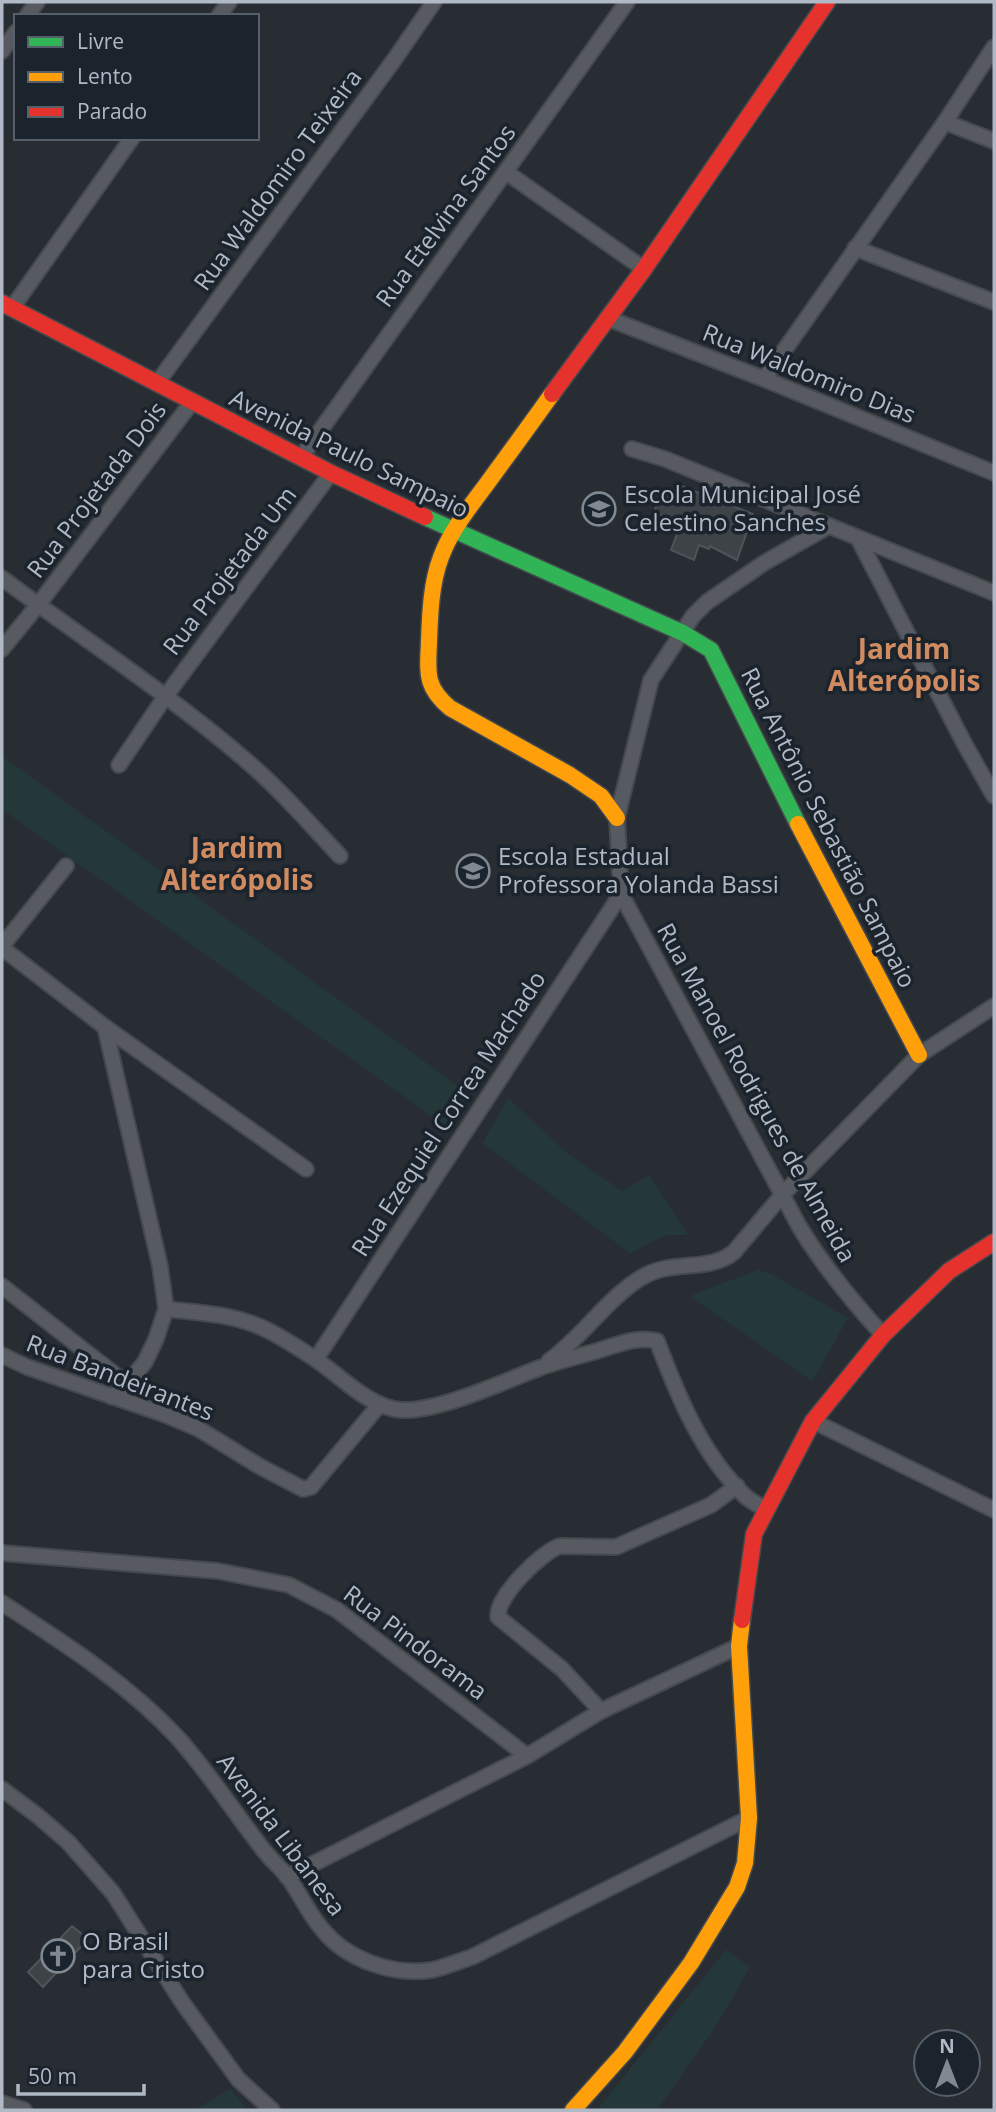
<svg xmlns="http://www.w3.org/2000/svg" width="996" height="2112" viewBox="0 0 996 2112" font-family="'Open Sans',sans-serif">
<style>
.green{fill:#253839}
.building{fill:#3e4348;stroke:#4f545b;stroke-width:2}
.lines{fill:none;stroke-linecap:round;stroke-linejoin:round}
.street-casing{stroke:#44494e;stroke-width:18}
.fast-casing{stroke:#44494e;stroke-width:19}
.slow-casing{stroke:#44494e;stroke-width:19}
.jam-casing{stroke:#44494e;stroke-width:19}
.street{stroke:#575b61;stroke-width:14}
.fast{stroke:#30b455;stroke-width:16}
.slow{stroke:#ff9f0a;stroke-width:16}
.jam{stroke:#e5322d;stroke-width:16}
.labels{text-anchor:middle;stroke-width:7;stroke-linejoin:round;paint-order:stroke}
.street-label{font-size:24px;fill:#b0b9c5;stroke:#1b232d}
.poi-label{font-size:24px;fill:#b0b9c5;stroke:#1b232d;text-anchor:start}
.quarter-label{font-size:28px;font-weight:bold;fill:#d08b60;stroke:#1b232d}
</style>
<rect width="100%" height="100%" fill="#272d33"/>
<g class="green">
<path d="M2 756 469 1094 448 1128 2 809Z"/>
<path d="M508 1098 568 1154 622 1191 649 1175 688 1235H665L630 1253 483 1143Z"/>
<path d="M758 1270 771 1274 848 1318 812 1381 690 1296Z"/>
<path d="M726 1950 750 1967 716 2026 657 2110H597Z"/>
<path d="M230 2089 248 2110H194Z"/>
</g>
<g class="building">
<path d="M676 484 753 514 737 560 710 546 709 549 699 545 694 560 671 550 677 534 668 530 672 521 654 512 661 494 671 499Z"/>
<path d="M72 1926 88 1939 43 1987 28 1972Z"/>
</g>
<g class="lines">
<defs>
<g id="street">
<path d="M27 16 37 2"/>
<path d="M219 16 229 2"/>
<path d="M2 51 16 32"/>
<path d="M945 122 994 141"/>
<path d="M506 172 644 269"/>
<path d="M855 248 994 302"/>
<path d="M12 308 132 138"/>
<path d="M607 318 764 379 994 473"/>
<path d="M764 379 945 122 994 47"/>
<path d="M157 383 394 60 434 2"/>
<path d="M632 449 665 459 994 593"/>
<path d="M302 456 627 2"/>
<path d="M829 526 764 563 707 602 693 616 651 680 617 818 621 894 799 1226C823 1266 851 1300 883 1335"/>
<path d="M858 538 964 743 994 796"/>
<path d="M2 578C82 638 166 692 242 757 278 787 308 822 340 856"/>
<path d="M2 649 38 605 192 402"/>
<path d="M119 765 165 697 331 473"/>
<path d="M2 946 66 866"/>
<path d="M2 948 105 1027 306 1169"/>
<path d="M105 1027 160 1266 166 1309 156 1339 145 1362 127 1384 112 1397"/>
<path d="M2 1286 127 1384"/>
<path d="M166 1309C201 1313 237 1314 269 1331 285 1339 300 1349 315 1359 341 1376 368 1407 401 1410 438 1412 503 1382 539 1368 558 1361 580 1356 600 1350 619 1344 637 1336 657 1341 678 1396 701 1453 744 1495 750 1501 759 1505 766 1510"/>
<path d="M2 1355 27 1367 166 1415 199 1429 259 1466 303 1489 311 1487 380 1404"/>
<path d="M316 1359 621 894"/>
<path d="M549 1361C584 1336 610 1294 646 1275 674 1260 710 1272 734 1252L783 1194 919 1055 994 1006"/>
<path d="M813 1421 994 1510"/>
<path d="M2 1553 218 1571 289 1585 337 1610 527 1756"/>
<path d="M2 1603C64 1643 127 1683 178 1738 209 1773 234 1812 262 1848 269 1858 279 1866 287 1876 300 1893 308 1913 322 1929 347 1960 393 1976 432 1970 446 1967 459 1961 472 1957L749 1818"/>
<path d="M601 1711 562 1669 498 1617C496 1597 541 1552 560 1546L616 1547 711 1505 737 1486"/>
<path d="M2 1789 38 1816 68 1842 113 1893 182 2002 238 2079 272 2110"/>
<path d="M287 1877 527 1756 601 1711 739 1646"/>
<path d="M2 2103 24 2110"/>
</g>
<path id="fast" d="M425 517 683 633 711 650 798 824"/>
<g id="slow">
<path d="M552 394C530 425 508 455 486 485 469 508 451 530 441 557 431 583 430 614 429 641 428 672 424 686 450 708L570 775 601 796 617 818"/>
<path d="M798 824 919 1055"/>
<path d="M573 2110 625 2052 691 1963 737 1887 745 1863 749 1818 739 1646 742 1620"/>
</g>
<g id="jam">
<path d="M2 303 331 473 425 517"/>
<path d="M552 394 644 269 827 2"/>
<path d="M742 1620 754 1534 813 1421 883 1335 949 1271 994 1242"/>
</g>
</defs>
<use href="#street" class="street-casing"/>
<use href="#fast" class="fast-casing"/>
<use href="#slow" class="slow-casing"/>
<use href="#jam" class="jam-casing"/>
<use href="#street" class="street"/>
<use href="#fast" class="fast"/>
<use href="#slow" class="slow"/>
<use href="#jam" class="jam"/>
</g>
<defs>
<symbol id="school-ring" viewBox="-11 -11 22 22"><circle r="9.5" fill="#1b232d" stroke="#808892" stroke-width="1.5"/><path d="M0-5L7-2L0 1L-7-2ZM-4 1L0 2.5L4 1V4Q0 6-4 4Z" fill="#808892"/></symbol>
<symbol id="church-ring" viewBox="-11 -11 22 22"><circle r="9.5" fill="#1b232d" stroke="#808892" stroke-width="1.5"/><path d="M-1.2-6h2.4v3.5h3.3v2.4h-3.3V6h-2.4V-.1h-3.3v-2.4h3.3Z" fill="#808892"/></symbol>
</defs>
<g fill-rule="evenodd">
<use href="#school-ring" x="580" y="490" width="38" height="38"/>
<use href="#school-ring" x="454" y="852" width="38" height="38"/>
<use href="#church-ring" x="39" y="1937" width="38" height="38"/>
</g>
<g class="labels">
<g class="street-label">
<text transform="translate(278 180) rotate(-54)" y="8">Rua Waldomiro Teixeira</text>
<text transform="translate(446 216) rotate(-54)" y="8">Rua Etelvina Santos</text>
<text transform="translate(809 374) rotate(22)" y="8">Rua Waldomiro Dias</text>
<text transform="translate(349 454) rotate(26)" y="8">Avenida Paulo Sampaio</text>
<text transform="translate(97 490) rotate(-53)" y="8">Rua Projetada Dois</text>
<text transform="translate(230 571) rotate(-53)" y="8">Rua Projetada Um</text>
<text transform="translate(828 828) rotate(63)" y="8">Rua Antônio Sebastião Sampaio</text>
<text transform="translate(756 1093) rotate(61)" y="8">Rua Manoel Rodrigues de Almeida</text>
<text transform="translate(449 1114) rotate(-57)" y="8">Rua Ezequiel Correa Machado</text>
<text transform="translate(120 1378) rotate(21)" y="8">Rua Bandeirantes</text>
<text transform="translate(415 1643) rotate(37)" y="8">Rua Pindorama</text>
<text transform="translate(281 1835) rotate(53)" y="8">Avenida Libanesa</text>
</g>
<g class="poi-label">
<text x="624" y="503">Escola Municipal José<tspan x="624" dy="28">Celestino Sanches</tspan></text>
<text x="498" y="865">Escola Estadual<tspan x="498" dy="28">Professora Yolanda Bassi</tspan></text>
<text x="82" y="1950">O Brasil<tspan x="82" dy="28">para Cristo</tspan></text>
</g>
<g class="quarter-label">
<text x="904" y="659">Jardim<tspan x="904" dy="32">Alterópolis</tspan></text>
<text x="237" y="858">Jardim<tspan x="237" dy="32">Alterópolis</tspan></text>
</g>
</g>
<rect width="996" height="2112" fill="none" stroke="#b0b9c5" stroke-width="7"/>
<rect x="14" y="14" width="245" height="126" fill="#1b232d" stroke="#575f6a" stroke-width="2"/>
<rect x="28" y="37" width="35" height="10" fill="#30b455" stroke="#575f6a" stroke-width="2"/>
<text x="77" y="49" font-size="21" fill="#b0b9c5">Livre</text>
<rect x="28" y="72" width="35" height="10" fill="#ff9f0a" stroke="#575f6a" stroke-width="2"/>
<text x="77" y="84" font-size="21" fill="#b0b9c5">Lento</text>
<rect x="28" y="107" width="35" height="10" fill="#e5322d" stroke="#575f6a" stroke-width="2"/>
<text x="77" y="119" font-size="21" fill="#b0b9c5">Parado</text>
<g transform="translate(947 2063)"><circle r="33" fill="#1b232d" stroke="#575f6a" stroke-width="2"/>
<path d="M0-5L12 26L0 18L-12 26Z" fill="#808892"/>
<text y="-10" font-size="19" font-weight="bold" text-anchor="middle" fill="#b0b9c5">N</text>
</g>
<path d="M18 2084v10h126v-10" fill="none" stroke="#b0b9c5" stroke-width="3.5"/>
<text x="28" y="2084" font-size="21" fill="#b0b9c5" stroke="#1b232d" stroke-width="5" paint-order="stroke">50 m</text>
</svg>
